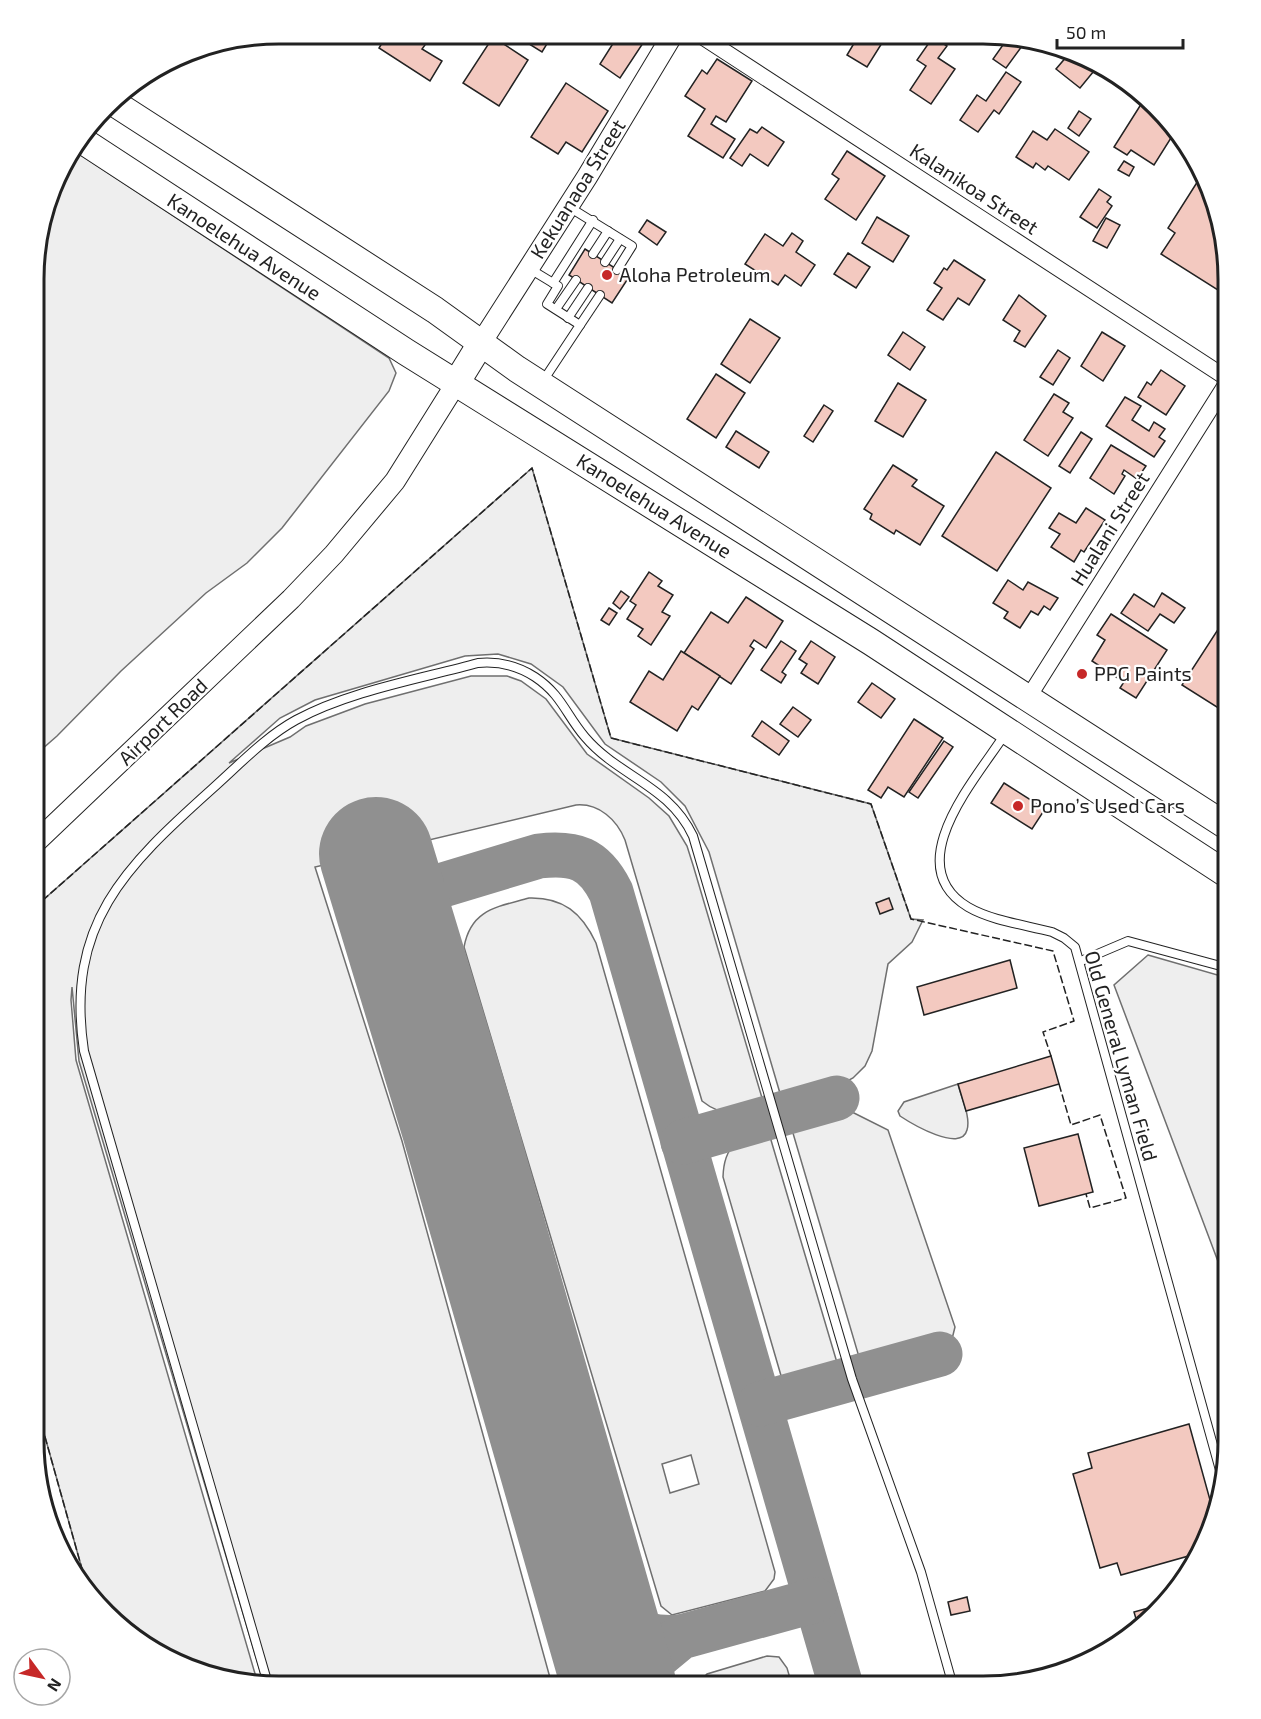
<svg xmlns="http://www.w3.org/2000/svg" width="1261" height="1719" viewBox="0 0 1261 1719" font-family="'Exo 2',sans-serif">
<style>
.green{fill:#eee;stroke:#6f6f6f;stroke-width:1.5;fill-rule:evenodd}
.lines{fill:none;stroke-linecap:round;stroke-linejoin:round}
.taxiway{stroke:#909090;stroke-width:45}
.runway{stroke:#909090;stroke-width:114}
.building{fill:#f3c9c0;stroke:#222;stroke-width:1.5}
.service-casing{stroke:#222;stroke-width:10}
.minor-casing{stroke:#222;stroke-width:17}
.tertiary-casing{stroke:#222;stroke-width:22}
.trunk-casing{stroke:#222;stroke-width:28}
.service{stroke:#fff;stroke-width:8}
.minor{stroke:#fff;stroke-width:15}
.tertiary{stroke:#fff;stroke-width:20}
.trunk{stroke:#fff;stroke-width:26}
.fence{stroke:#222;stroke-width:1.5;stroke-dasharray:8 3;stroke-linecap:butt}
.poi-dot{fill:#c62828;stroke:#fff;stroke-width:2}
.labels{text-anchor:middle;stroke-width:4.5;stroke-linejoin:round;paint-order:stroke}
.street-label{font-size:20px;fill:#222;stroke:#fff}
.poi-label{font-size:20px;fill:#222;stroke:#fff;text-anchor:start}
.rim{fill:none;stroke:#222;stroke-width:3}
</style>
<rect width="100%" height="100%" fill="#fff"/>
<g class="green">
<path d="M72 149 389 358 396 373 389 391 282 528 247 563 206 593 121 671 57 736 34 756 35 246 66 156Z"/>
<path d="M532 468 611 738 871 804 911 919 923 920 912 942 888 964 872 1051 865 1066 853 1078 838 1086 782 1100 709 852 685 806 661 782 605 744 563 687 531 664 498 654 465 656 315 700 280 718 229 763 290 737 306 726 365 704 471 676H507L521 681 546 699 587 754 649 798 669 816 687 846 693 865 765 1108C741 1114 723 1118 702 1101L625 840C617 820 599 803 576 805L315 867 402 1141 552 1685 264 1684 79 1061 72 987 71 1000 76 1060 258 1684H247L142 1644 94 1603 89 1594 33 1394 34 908Z"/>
<path d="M529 898C563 897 582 913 596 943L775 1572 774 1579 765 1591 672 1615 661 1606 464 947C471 909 497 907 529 898ZM691 1455 699 1484 670 1493 662 1464Z"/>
<path d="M1148 955 1228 978V1288L1114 985Z"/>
<path d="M958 1084C961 1097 971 1117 967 1130 961 1153 912 1124 900 1116L898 1111 904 1102Z"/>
<path d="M850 1111 888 1130 955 1327 952 1339 859 1357 790 1123 824 1113Z"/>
<path d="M768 1130 838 1366 788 1380 782 1379 723 1177C724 1143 739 1139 768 1130Z"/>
<path d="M767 1656 779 1657 787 1668 792 1685H697L707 1674Z"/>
</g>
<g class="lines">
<g class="taxiway">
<path d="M390 901 539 856C575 852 594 858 611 892L841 1686"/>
<path d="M683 1142 837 1098"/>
<path d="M760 1404 940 1354"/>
<path d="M589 1579C611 1620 632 1641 681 1637"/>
<path d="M639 1685 652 1661 681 1637 816 1600"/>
</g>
<path class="runway" d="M376 854 458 1124 619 1685"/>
</g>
<g class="building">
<path d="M388 33H398L412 42 415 38 425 45 422 49 442 61 430 81 379 48Z"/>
<path d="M513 34H553L542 52Z"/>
<path d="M619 34H649L620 78 600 64Z"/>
<path d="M820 35H833L829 41Z"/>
<path d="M859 35H868L882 43 867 67 847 55Z"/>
<path d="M1010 35 1025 42 1006 68 993 59Z"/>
<path d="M493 37 528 60 499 106 463 83Z"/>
<path d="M933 37 947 46 938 58 955 69 931 104 910 90 926 66 917 60Z"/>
<path d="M1068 55 1098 66 1080 88 1056 69Z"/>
<path d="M717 59 752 81 726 122 716 116 711 124 735 139 723 158 688 136 705 109 685 96 702 70 707 74Z"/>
<path d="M1006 72 1021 82 999 114 994 110 978 132 960 120 977 95 986 101Z"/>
<path d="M566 83 608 111 582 152 566 142 558 154 531 137Z"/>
<path d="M1145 98 1167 117 1176 130 1154 165 1131 150 1127 155 1114 147Z"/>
<path d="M1079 111 1091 119 1079 136 1068 128Z"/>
<path d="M762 127 784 142 768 166 750 154 742 166 730 158 750 129 757 133Z"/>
<path d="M1055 129 1089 152 1069 180 1048 166 1045 170 1036 163 1033 168 1016 157 1033 131 1047 140Z"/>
<path d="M847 151 885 176 856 220 825 199 839 179 832 174Z"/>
<path d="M1124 161 1134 167 1129 176 1118 170Z"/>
<path d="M1203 173 1228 278 1221 292 1161 254 1175 233 1168 228Z"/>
<path d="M1099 189 1111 197 1107 202 1112 206 1097 228 1080 217Z"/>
<path d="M877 217 909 236 893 262 862 243Z"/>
<path d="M1106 218 1120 225 1107 248 1093 241Z"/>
<path d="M647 220 666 232 657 245 639 232Z"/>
<path d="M792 233 803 241 796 252 815 265 801 286 785 275 778 285 745 264 765 234 783 246Z"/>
<path d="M585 249 629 277 612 303 569 275Z"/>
<path d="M848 253 870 267 856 288 834 274Z"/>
<path d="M954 260 985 280 969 305 958 298 943 320 927 310 942 288 934 283 944 268 947 270Z"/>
<path d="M1019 295 1046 316 1025 347 1014 341 1020 331 1003 320Z"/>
<path d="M750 319 780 338 750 383 721 364Z"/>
<path d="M903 332 925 347 910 370 888 355Z"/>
<path d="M1102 332 1125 346 1103 381 1081 366Z"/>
<path d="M1058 350 1070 358 1053 385 1040 377Z"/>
<path d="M1161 370 1185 386 1166 415 1138 397 1147 382 1151 385Z"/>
<path d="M716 374 745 393 716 438 687 419Z"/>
<path d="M898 383 926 400 903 437 875 421Z"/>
<path d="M1054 394 1069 403 1063 412 1073 418 1048 456 1024 440Z"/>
<path d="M1125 397 1141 406 1132 420 1149 431 1154 422 1165 429 1159 437 1165 441 1154 457 1106 426Z"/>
<path d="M824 405 833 411 813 442 804 436Z"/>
<path d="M736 431 769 452 759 468 726 447Z"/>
<path d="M1081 432 1092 439 1070 473 1059 466Z"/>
<path d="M1111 445 1146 466 1137 479 1124 470 1122 474 1125 476 1114 494 1090 478Z"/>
<path d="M996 452 1051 488 997 571 942 536Z"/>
<path d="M893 465 917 480 912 486 944 506 920 545 896 530 894 534 870 519 872 514 864 509Z"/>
<path d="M1086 508 1105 520 1084 552 1081 550 1074 562 1051 547 1060 534 1049 528 1059 513 1076 523Z"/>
<path d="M649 572 662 581 658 586 673 595 662 612 670 616 651 645 638 636 643 629 627 619 636 605 630 601Z"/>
<path d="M1008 580 1023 590 1028 582 1058 598 1050 610 1044 606 1038 615 1031 611 1020 628 1004 618 1008 612 993 603Z"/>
<path d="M621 591 629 597 620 609 613 603Z"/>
<path d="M1162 593 1185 608 1174 623 1160 614 1148 631 1121 613 1134 594 1154 607Z"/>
<path d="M746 597 783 621 766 648 754 640 750 646 754 649 731 684 684 653 711 612 728 623Z"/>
<path d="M609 608 617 613 609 625 601 620Z"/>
<path d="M1111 614 1167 650 1136 698 1120 688 1124 682 1092 661 1105 640 1097 635Z"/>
<path d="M1228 614V697L1220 709 1182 685Z"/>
<path d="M781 641 796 651 782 672 786 675 781 683 761 670Z"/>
<path d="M811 641 835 657 818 684 801 673 807 664 799 659Z"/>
<path d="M681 651 720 676 698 710 692 706 677 731 630 702 649 671 663 680Z"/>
<path d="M872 683 895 699 881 718 858 702Z"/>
<path d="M793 707 811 720 798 737 780 724Z"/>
<path d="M914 719 943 738 904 797 888 787 881 798 868 790Z"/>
<path d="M762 721 789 741 779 755 752 736Z"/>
<path d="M944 741 953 747 918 798 909 792Z"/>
<path d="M1004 783 1045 809 1032 829 991 803Z"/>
<path d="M889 898 893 909 880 914 876 903Z"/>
<path d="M1010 960 1017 988 924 1015 917 987Z"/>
<path d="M1051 1056 1059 1084 966 1111 958 1084Z"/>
<path d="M1078 1134 1093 1192 1039 1206 1024 1148Z"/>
<path d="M1189 1424 1215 1518 1199 1553 1121 1575 1117 1563 1100 1568 1073 1474 1092 1468 1088 1453Z"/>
<path d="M967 1597 970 1611 951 1615 948 1602Z"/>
<path d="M1163 1604 1145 1625 1139 1629 1134 1612Z"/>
</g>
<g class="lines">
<defs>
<g id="service">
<path d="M569 207 632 246 617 270"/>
<path d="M593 254 608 231"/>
<path d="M605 262 620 239"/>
<path d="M530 269 558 286 547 304 580 325 543 381"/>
<path d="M553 283 593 220"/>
<path d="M556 309 576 280"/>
<path d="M568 318 588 288"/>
<path d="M580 325 600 295"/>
<path d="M1005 734C976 779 898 865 968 907 992 921 1026 925 1052 932L1064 938 1075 947 1223 1481"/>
<path d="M1081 961 1128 941 1228 968"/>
<path d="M268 1684 84 1051C65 924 125 867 212 789 239 765 265 737 296 720 349 691 420 679 478 663 499 661 518 666 535 677 562 695 566 715 585 737 619 777 669 785 693 836L852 1379 921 1572 953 1686"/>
</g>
<g id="minor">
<path d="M698 34 1228 379"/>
<path d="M1028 698 1228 381"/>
</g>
<g id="tertiary">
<path d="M481 343 587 177 673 34"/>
<path d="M34 844 291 599 334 554 395 481 457 382"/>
</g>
<g id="trunk">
<path d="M111 101 435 310 517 369 1228 827"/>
<path d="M80 139 406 352 871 642 1228 875"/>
<path d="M457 382 481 343"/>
</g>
</defs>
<use href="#service" class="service-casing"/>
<use href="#minor" class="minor-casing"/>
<use href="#tertiary" class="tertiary-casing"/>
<use href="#trunk" class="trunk-casing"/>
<use href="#service" class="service"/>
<use href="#minor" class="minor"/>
<use href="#tertiary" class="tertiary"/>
<use href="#trunk" class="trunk"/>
<g class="fence">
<path d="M34 908 532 468 611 738 871 804 911 919 1053 951 1074 1021 1043 1032 1051 1056"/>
<path d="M1059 1084 1071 1125 1100 1115 1126 1198 1090 1208 1086 1194"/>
<path d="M33 1394 89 1594"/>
</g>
</g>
<g class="poi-dot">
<circle cx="607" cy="275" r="6"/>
<circle cx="1082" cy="674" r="6"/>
<circle cx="1018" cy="806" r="6"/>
</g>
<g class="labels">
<g class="street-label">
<text transform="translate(578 189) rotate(-58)" y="7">Kekuanaoa Street</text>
<text transform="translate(974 189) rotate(33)" y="7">Kalanikoa Street</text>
<text transform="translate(244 247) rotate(33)" y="7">Kanoelehua Avenue</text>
<text transform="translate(654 506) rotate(32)" y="7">Kanoelehua Avenue</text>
<text transform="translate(1110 529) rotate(-58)" y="7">Hualani Street</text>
<text transform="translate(163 722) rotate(-44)" y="7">Airport Road</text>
<text transform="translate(1121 1056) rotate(74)" y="7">Old General Lyman Field</text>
</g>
<g class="poi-label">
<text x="619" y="282">Aloha Petroleum</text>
<text x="1094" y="681">PPG Paints</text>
<text x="1030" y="813">Pono’s Used Cars</text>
</g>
</g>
<path d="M0 0H1261V1719H0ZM279 44H983A235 235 0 0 1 1218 279V1441A235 235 0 0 1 983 1676H279A235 235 0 0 1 44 1441V279A235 235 0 0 1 279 44Z" fill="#fff" fill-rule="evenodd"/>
<path class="rim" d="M279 44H983A235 235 0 0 1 1218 279V1441A235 235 0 0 1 983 1676H279A235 235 0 0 1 44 1441V279A235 235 0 0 1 279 44Z"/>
<g transform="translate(42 1677) rotate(123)"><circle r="28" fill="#ffffff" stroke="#a7a7a7" stroke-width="1.5"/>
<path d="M0-4.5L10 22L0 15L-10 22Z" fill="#c62828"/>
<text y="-9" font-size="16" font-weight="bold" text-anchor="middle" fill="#222222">N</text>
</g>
<path d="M1057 39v9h126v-9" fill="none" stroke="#222222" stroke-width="3"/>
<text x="1066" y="39" font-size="18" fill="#222222" stroke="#ffffff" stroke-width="4.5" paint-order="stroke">50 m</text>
</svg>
